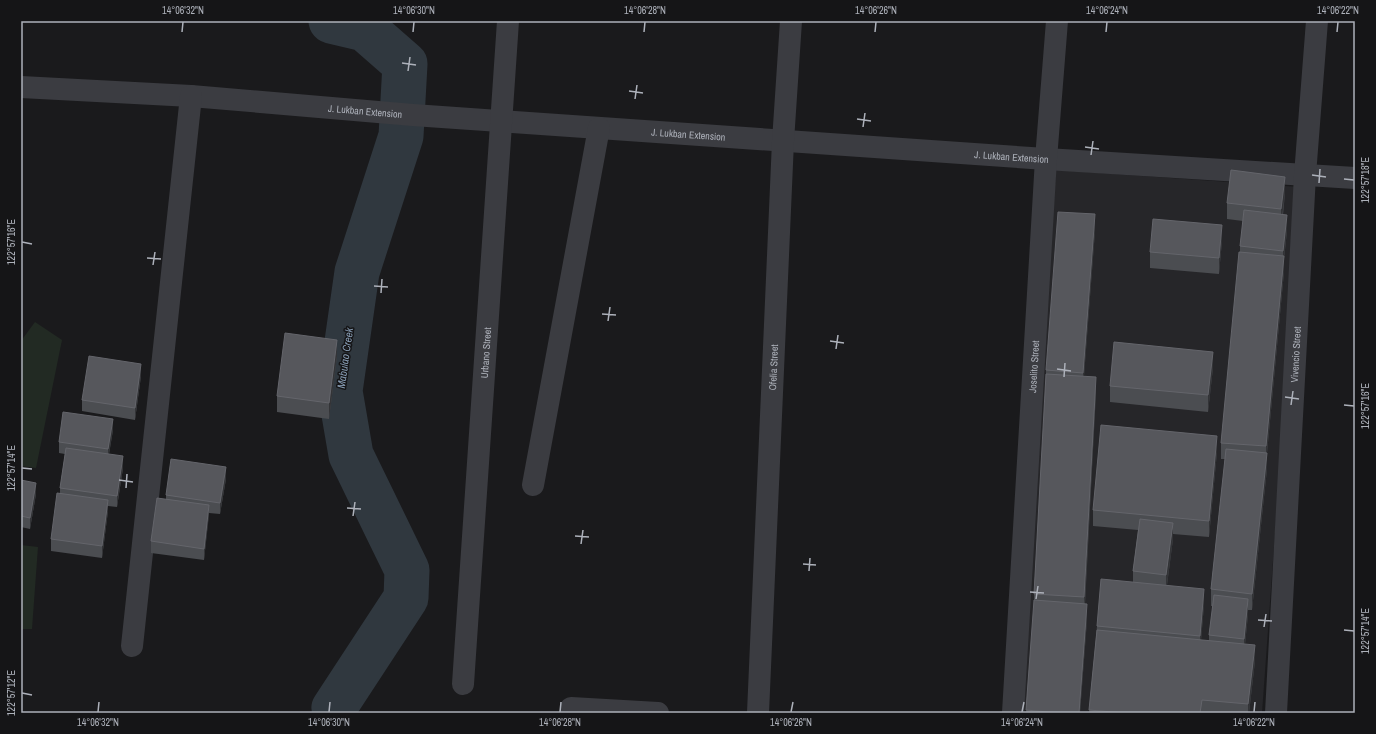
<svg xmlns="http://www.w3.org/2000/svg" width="1376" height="734" viewBox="0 0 1376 734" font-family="'Archivo Narrow',sans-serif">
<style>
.built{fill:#262629}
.green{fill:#222a23}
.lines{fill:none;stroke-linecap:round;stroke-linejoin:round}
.river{stroke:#30383f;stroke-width:45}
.minor{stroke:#3b3c41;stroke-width:22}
.wall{fill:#4b4d51}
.shaded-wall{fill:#333437}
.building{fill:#56575c;stroke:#64656b}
.ticks{fill:none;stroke:#adb1ba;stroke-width:1.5}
.labels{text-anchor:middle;stroke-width:3;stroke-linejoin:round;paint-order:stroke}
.street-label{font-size:10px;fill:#adb1ba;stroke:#151517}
.water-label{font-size:11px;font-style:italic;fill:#879cb3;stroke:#151517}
.neatline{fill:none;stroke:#adb1ba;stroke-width:1.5}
.ticks-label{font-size:10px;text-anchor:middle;fill:#adb1ba}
</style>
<rect width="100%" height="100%" fill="#1a1a1c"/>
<path class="built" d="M1056 170 1300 187 1262 713H1017Z"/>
<g class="green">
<path d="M35 322 62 340 36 468 21 466V341Z"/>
<path d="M21 545 38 547 32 629H21Z"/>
</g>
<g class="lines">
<path class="river" d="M331 21 365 29 405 64 401 136 357 272 340 391 351 455 407 570 406 598 334 708 336 713"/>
<g class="minor">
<path id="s1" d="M21 87 191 96 413 115 1046 159 1355 178"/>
<path d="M533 485 599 128"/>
<path d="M132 646 191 96"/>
<path id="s2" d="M463 684 508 21"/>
<path d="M571 708 658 713"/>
<path id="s3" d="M758 713 783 141 791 21"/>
<path id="s4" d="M1013 713 1046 159 1057 21"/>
<path id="s5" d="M1276 713 1305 175 1317 21"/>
</g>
</g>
<g class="wall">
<path d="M1285 193 1283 215 1287 231 1284 259V272L1267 453V469L1252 610H1248V615L1245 644 1255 661 1249 713H1089L1097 626 1133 582V571L1138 530 1093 526V510L1217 452 1209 537 1173 534V539L1167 585 1204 605 1201 640 1209 641V635L1213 606H1211V589L1225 459H1221V443L1240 252V246L1243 221 1227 219V203Z"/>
<path d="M1095 231 1084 376 1096 393 1085 604 1087 620 1080 713H1026L1034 608V594L1046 380V370Z"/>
<path d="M1222 241 1219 274 1150 268V252Z"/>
<path d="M337 356 329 419 277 412V396Z"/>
<path d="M1213 368 1208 412 1110 402V386Z"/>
<path d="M141 376 135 420 82 411V400Z"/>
<path d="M113 430 109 454 123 468 117 507 108 506V511L102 558 51 551V539L60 493V488L65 454 59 453V442Z"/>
<path d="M226 479 220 514 209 513 204 560 151 553V541L166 499V495Z"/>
<path d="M21 480 36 494 30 529 21 527Z"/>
</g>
<g class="shaded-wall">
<path d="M1285 177V193L1281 225V209Z"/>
<path d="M1095 214V231L1083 389V373Z"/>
<path d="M1287 215V231L1284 259V272L1267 453V469L1252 610V594L1266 461V446L1283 267V251Z"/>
<path d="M1222 225V241L1219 274V258Z"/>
<path d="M337 340V356L329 419V403Z"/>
<path d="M1213 352V368L1208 412V395Z"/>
<path d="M141 364V376L135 420V408Z"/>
<path d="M1096 377V393L1084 614V597Z"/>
<path d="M113 419V430L108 460V449Z"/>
<path d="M1217 436V452L1209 537V521Z"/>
<path d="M123 456V468L117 507V496Z"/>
<path d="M226 467V479L220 514V503Z"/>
<path d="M36 483V494L30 529V518Z"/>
<path d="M108 500V511L102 558V546Z"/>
<path d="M209 505V516L204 560V549Z"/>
<path d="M1173 523V539L1166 592V575Z"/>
<path d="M1204 589V605L1200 652V636Z"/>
<path d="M1248 599V615L1244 655V639Z"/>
<path d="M1087 604V620L1080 713H1079Z"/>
<path d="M1255 645V661L1249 713H1248V704Z"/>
</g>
<g class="building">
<path d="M1231 170 1285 177 1281 209 1227 203Z"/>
<path d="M1244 210 1287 215 1283 251 1240 246Z"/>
<path d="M1058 212 1095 214 1083 373 1046 370Z"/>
<path d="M1153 219 1222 225 1219 258 1150 252Z"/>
<path d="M1239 252 1284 256 1266 446 1221 443Z"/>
<path d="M285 333 337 340 329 403 277 396Z"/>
<path d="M1114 342 1213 352 1208 395 1110 386Z"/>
<path d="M89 356 141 364 135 408 82 400Z"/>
<path d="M1046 374 1096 377 1084 597 1034 594Z"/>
<path d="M63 412 113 419 108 449 59 442Z"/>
<path d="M1101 425 1217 436 1209 521 1093 510Z"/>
<path d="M66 448 123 456 117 496 60 488Z"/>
<path d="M1226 449 1267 453 1252 594 1211 589Z"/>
<path d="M171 459 226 467 220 503 166 495Z"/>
<path d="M21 480 36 483 30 518 21 516Z"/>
<path d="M57 493 108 500 102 546 51 539Z"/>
<path d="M157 498 209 505 204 549 151 541Z"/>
<path d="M1140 519 1173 523 1166 575 1133 571Z"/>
<path d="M1101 579 1204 589 1200 636 1097 626Z"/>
<path d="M1214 595 1248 599 1244 639 1209 635Z"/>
<path d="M1034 600 1087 604 1079 713H1059L1026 710Z"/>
<path d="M1097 630 1255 645 1248 704 1202 700 1200 713H1125L1089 710Z"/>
</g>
<path class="ticks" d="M182 32 183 22M413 32 414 22M644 32 645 22M875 32 876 22M1106 32 1107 22M1337 32 1338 22M402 63 416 65M408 71 410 57M629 91 643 93M635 99 637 85M857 119 871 121M863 127 865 113M1085 147 1099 149M1091 155 1093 141M1312 175 1326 177M1344 179 1354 180M1319 183 1320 169M22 242 32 244M147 258 161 259M153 265 155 252M374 286 388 287M381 293 382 279M602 314 616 315M608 321 610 307M830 341 844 343M836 349 838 335M1057 369 1071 371M1064 377 1065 363M1285 397 1299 399M1291 405 1293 391M1344 405 1354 406M22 468 32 469M119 480 133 482M126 488 127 474M347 508 361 509M353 516 355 502M575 536 589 537M581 544 583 530M803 564 816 565M809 571 810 558M1030 592 1044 593M1036 599 1038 586M1258 620 1272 621M1264 627 1266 614M1344 630 1354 631M22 693 32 695M98 712 99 702M329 712 330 702M560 712 561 702M791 712 793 702M1022 712 1024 702M1254 712 1255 702"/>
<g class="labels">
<g class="street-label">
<text dy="4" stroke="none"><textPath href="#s1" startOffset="345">J. Lukban Extension</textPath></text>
<text dy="4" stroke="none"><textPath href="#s1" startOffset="669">J. Lukban Extension</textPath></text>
<text dy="4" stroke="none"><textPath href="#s1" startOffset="993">J. Lukban Extension</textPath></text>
<text dy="4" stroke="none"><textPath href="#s2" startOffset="332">Urbano Street</textPath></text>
<text dy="4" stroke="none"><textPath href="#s5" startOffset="359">Vivencio Street</textPath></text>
<text dy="4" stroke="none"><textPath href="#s3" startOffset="346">Ofelia Street</textPath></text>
<text dy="4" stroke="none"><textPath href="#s4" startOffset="347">Joselito Street</textPath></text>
</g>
<g class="water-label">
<text transform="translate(345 358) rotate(-82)" y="4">Mabulao Creek</text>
</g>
</g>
<rect width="1376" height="734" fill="none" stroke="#151517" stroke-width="44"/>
<rect x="22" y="22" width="1332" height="690" class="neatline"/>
<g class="ticks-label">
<text x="183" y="14">14°06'32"N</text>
<text x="414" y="14">14°06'30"N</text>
<text x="645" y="14">14°06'28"N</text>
<text x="876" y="14">14°06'26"N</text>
<text x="1107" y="14">14°06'24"N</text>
<text x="1338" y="14">14°06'22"N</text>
<text transform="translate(1365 180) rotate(-90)" y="4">122°57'18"E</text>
<text transform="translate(11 242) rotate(-90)" y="4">122°57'16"E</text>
<text transform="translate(1365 406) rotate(-90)" y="4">122°57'16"E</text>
<text transform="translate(11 468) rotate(-90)" y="4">122°57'14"E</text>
<text transform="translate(1365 631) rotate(-90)" y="4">122°57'14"E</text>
<text transform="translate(11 693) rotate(-90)" y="4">122°57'12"E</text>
<text x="98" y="726">14°06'32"N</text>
<text x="329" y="726">14°06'30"N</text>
<text x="560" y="726">14°06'28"N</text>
<text x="791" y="726">14°06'26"N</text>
<text x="1022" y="726">14°06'24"N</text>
<text x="1254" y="726">14°06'22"N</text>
</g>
</svg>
